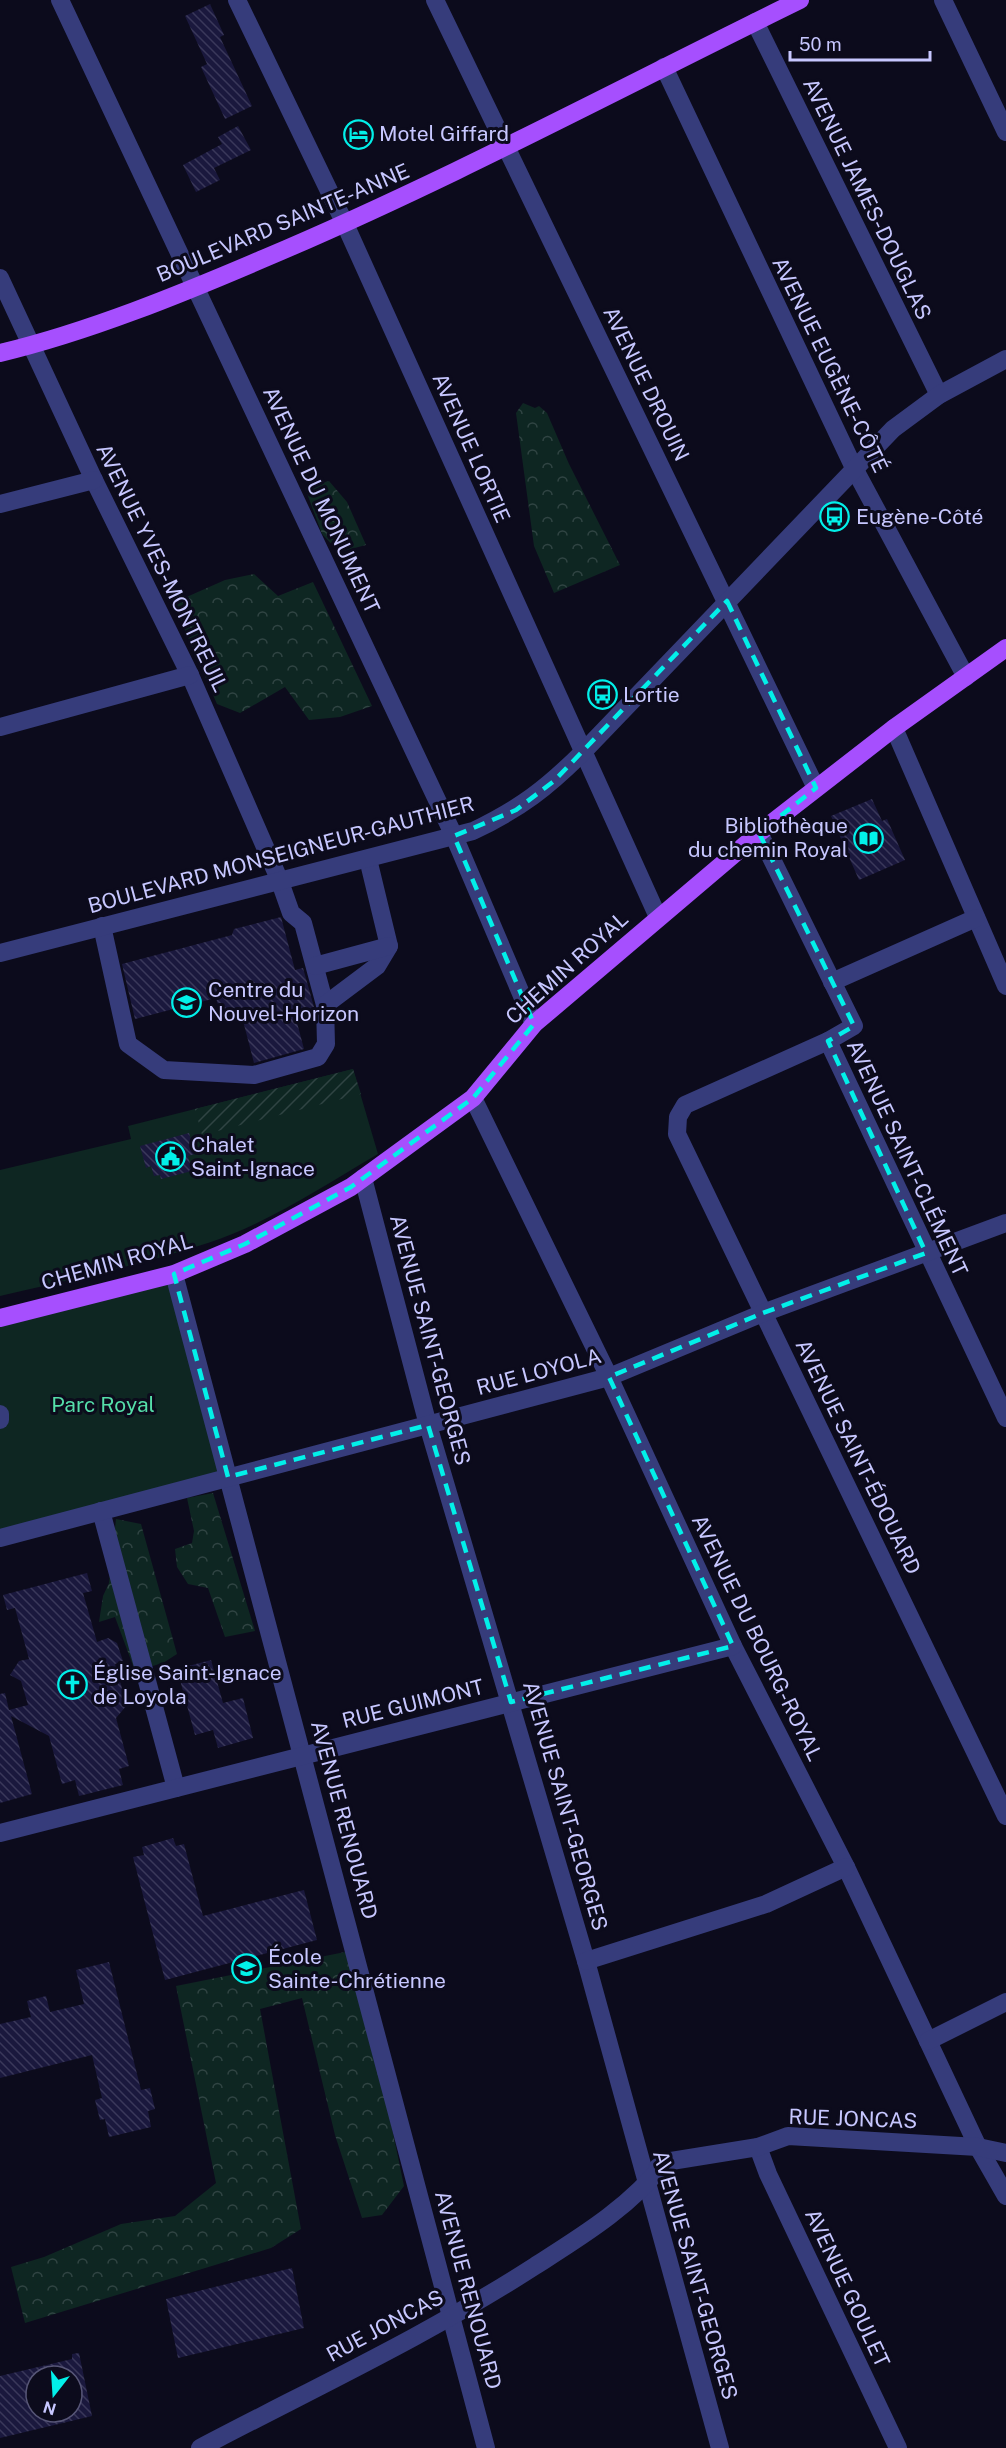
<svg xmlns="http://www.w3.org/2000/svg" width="1006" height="2448" viewBox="0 0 1006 2448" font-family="'Public Sans',sans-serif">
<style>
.forest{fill:url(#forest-crowns)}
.park{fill:#0e2622}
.garden{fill:url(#garden-furrows)}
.building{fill:url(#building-back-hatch);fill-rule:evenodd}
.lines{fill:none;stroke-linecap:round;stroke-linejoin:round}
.minor{stroke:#363c7b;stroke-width:18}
.major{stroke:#a64ffe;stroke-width:18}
.marked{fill:none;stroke:#02f0e9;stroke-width:4.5;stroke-dasharray:12 8;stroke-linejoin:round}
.labels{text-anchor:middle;stroke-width:6;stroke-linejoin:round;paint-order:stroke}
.poi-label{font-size:21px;fill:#c7c7ff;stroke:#0c0b1c;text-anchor:start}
.street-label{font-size:21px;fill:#c7c7ff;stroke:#0c0b1c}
.park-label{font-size:21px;fill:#55dda9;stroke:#0c0b1c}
</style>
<defs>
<pattern id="forest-crowns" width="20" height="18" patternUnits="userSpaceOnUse" patternTransform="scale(1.5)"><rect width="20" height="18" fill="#0e2622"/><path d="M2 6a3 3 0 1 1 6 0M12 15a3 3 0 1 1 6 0" fill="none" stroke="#304443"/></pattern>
<pattern id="garden-furrows" width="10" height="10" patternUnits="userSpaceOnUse" patternTransform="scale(1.5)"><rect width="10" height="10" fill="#0e2622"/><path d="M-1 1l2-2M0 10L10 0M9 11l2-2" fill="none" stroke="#304443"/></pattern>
<pattern id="building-back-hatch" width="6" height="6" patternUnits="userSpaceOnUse" patternTransform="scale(1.5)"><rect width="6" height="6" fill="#1a183d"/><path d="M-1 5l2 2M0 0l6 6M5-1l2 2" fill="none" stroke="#3a385a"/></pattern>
</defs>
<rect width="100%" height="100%" fill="#0c0b1c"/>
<g class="forest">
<path d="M523 403 535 408 539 406 547 413 569 464 620 565 554 593 534 546 516 413Z"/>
<path d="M329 481 347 502 366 545 339 552 322 534 305 488Z"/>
<path d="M254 574 278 596 313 582 372 706 340 717 309 720 285 687 240 713 217 704 173 603 225 580Z"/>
<path d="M213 1493 255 1631 225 1637 208 1588 188 1584 177 1567 175 1549 192 1543 194 1531 187 1498Z"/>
<path d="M116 1519 141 1524 177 1654 163 1663 135 1671 115 1617 99 1622 103 1596 109 1583Z"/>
<path d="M355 1950 404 2186 382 2215 362 2218 335 2135 302 1998 260 2009 301 2229 271 2248 25 2323 11 2267 44 2257 121 2224 175 2216 216 2183 176 1986Z"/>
</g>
<g class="park">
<path d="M353 1069 378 1154C323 1186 269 1223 208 1243 140 1265 70 1280 0 1296V1170L131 1139 128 1126Z"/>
<path d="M174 1274 228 1477 0 1538V1318Z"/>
</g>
<path class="garden" d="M353 1069 361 1094 202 1135 195 1109Z"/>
<g class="building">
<path d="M210 4 224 35 220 37 252 106 225 119 201 67 207 64 185 16Z"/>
<path d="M238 126 251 150 214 168 220 180 196 192 183 165 222 144 218 137Z"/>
<path d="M872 799 882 821 887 819 905 860 859 880 831 816Z"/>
<path d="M281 917 295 970 303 968 314 1007V1010L295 1015 304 1049 254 1063 241 1013 222 1019 216 998 135 1019 122 964 232 935 234 929Z"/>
<path d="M189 1133 195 1154 188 1156 192 1171 161 1179 160 1175 154 1176 151 1166 146 1168 140 1146Z"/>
<path d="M87 1573 92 1591 83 1593 97 1642 108 1638 117 1643 123 1661 115 1664 127 1705 116 1718 129 1766 119 1769 123 1785 79 1796 75 1780 62 1784 49 1736 11 1716 32 1794 0 1803V1694L5 1693 9 1710 28 1705 21 1681 10 1675 19 1661 29 1659 15 1608 7 1610 3 1595Z"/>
<path d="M211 1660 223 1703 243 1698 253 1738 218 1748 213 1730 195 1735 177 1669Z"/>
<path d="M173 1838 176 1846 184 1844 203 1916 304 1890 317 1940 165 1980 133 1857 144 1855 142 1847Z"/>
<path d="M109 1962 141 2090 150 2088 155 2109 148 2111 151 2127 109 2137 105 2119 100 2120 95 2100 102 2098 92 2055 0 2078V2024L31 2017 27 2001 46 1996 50 2012 84 2004 76 1970Z"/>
<path d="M292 2268 304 2328 178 2358 166 2299Z"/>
<path d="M79 2353 92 2416 0 2438V2376L72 2359V2354ZM36 2376H72V2412H36Z"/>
</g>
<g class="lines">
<g class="minor">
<path d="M60 0 454 836 534 1024"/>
<path d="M237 0 345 224 658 917"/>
<path d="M435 0 816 788"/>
<path d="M943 0 1006 132"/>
<path d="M755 22 939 395"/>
<path d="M664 67 854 468 966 677"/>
<path d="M0 278 94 480 190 675 279 879 291 913 303 923 325 1005"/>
<path d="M0 504 94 480"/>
<path d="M0 727 190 675"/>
<path d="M894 728 1006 986"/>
<path d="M759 833 854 1026 828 1041 1006 1418"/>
<path d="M102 926 128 1044 164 1070 254 1075 318 1057 326 1044 325 1005 377 966 389 946 368 859"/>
<path d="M0 953 473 831C521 808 547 788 584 751L893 429 939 395 1006 359"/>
<path d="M315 966 389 946"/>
<path d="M832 982 976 918"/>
<path d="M828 1041 685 1105 678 1117 677 1134 1006 1816"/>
<path d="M473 1098 609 1377 733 1646 846 1867 978 2147 1006 2196"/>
<path d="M363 1178 428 1425 586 1961 720 2448"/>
<path d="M174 1274 486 2448"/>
<path d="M0 1414V1420"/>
<path d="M101 1511 176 1788"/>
<path d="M0 1538 609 1377 763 1313 1006 1223"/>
<path d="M0 1833 733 1646"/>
<path d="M586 1961 766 1904 846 1867"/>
<path d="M928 2041 1006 2002"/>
<path d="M758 2147 768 2174 898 2448"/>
<path d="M657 2168 665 2162 758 2147 788 2136 978 2147 1006 2153"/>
<path d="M200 2448C312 2389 428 2335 535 2266 582 2236 630 2207 665 2162"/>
</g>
<g class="major">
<path d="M0 353C88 332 181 294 265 258 447 181 622 87 800 0"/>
<path d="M0 1318 174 1274 245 1244 351 1187 473 1098 534 1024 759 833 894 728 1006 648"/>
</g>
</g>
<path class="marked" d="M727 601 816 788 759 833 854 1026 828 1041 926 1253 763 1313 609 1377 733 1646 511 1702 428 1425 228 1477 174 1274 245 1244 351 1187 473 1098 534 1024 454 836 516 810 554 781Z"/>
<defs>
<symbol id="hotel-ring" viewBox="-11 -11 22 22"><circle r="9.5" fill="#0c0b1c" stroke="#02f0e9" stroke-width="1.5"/><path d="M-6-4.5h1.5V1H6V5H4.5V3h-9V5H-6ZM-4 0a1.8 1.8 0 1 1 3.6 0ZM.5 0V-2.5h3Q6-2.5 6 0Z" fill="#02f0e9"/></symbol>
<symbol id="bus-ring" viewBox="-11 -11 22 22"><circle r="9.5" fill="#0c0b1c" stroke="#02f0e9" stroke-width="1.5"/><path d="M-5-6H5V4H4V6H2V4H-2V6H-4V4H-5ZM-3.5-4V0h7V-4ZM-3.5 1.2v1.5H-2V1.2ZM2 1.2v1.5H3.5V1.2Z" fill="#02f0e9"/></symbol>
<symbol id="library-ring" viewBox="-11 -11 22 22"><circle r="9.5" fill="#0c0b1c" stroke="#02f0e9" stroke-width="1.5"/><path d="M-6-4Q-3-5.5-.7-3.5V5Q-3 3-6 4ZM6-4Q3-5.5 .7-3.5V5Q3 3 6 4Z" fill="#02f0e9"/></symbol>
<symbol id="school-ring" viewBox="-11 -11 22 22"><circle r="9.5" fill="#0c0b1c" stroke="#02f0e9" stroke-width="1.5"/><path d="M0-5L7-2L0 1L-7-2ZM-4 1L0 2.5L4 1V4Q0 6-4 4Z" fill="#02f0e9"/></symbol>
<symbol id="civic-ring" viewBox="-11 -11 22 22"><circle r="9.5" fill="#0c0b1c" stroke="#02f0e9" stroke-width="1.5"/><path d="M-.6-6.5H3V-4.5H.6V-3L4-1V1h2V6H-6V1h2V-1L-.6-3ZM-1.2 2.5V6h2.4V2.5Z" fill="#02f0e9"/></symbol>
<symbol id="church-ring" viewBox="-11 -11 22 22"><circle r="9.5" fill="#0c0b1c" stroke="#02f0e9" stroke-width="1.5"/><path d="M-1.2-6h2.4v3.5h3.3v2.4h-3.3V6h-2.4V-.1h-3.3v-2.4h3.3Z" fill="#02f0e9"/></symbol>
</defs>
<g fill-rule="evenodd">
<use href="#hotel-ring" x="342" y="118" width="33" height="33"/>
<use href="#bus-ring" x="818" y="500" width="33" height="33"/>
<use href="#bus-ring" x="586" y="678" width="33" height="33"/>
<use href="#library-ring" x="852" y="822" width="33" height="33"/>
<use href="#school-ring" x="170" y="986" width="33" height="33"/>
<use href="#civic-ring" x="154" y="1140" width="33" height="33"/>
<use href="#church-ring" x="56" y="1668" width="33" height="33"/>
<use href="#school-ring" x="230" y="1952" width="33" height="33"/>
</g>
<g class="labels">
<g class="poi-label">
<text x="379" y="141">Motel Giffard</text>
<text x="856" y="524">Eugène-Côté</text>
<text x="623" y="702">Lortie</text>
<text x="848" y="833" text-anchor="end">Bibliothèque<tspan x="848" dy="24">du chemin Royal</tspan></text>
<text x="208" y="997">Centre du<tspan x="208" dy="24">Nouvel-Horizon</tspan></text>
<text x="191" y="1152">Chalet<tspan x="191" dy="24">Saint-Ignace</tspan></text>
<text x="93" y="1680">Église Saint-Ignace<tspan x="93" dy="24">de Loyola</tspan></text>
<text x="268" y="1964">École<tspan x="268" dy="24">Sainte-Chrétienne</tspan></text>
</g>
<g class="street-label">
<text transform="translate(867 199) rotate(64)" y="7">AVENUE JAMES-DOUGLAS</text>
<text transform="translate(283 223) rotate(-23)" y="7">BOULEVARD SAINTE-ANNE</text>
<text transform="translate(830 365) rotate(64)" y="7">AVENUE EUGÈNE-CÔTÉ</text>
<text transform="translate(646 384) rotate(64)" y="7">AVENUE DROUIN</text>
<text transform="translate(471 448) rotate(66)" y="7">AVENUE LORTIE</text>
<text transform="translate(321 500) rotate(65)" y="7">AVENUE DU MONUMENT</text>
<text transform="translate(162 568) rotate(64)" y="7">AVENUE YVES-MONTREUIL</text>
<text transform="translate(281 855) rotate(-15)" y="7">BOULEVARD MONSEIGNEUR-GAUTHIER</text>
<text transform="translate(567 968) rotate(-42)" y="7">CHEMIN ROYAL</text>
<text transform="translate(907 1158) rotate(65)" y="7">AVENUE SAINT-CLÉMENT</text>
<text transform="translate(117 1262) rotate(-16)" y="7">CHEMIN ROYAL</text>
<text transform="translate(430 1340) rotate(75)" y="7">AVENUE SAINT-GEORGES</text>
<text transform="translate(539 1372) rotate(-15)" y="7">RUE LOYOLA</text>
<text transform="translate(858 1457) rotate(64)" y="7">AVENUE SAINT-ÉDOUARD</text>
<text transform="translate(757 1638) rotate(64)" y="7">AVENUE DU BOURG-ROYAL</text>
<text transform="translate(413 1704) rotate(-14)" y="7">RUE GUIMONT</text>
<text transform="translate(565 1806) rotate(74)" y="7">AVENUE SAINT-GEORGES</text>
<text transform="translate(344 1820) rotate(75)" y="7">AVENUE RENOUARD</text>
<text transform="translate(853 2119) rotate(2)" y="7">RUE JONCAS</text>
<text transform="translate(695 2275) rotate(74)" y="7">AVENUE SAINT-GEORGES</text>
<text transform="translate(847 2288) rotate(65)" y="7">AVENUE GOULET</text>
<text transform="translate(468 2290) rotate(75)" y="7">AVENUE RENOUARD</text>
<text transform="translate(385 2326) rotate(-28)" y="7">RUE JONCAS</text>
</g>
<g class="park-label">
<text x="103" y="1412">Parc Royal</text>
</g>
</g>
<g transform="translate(54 2394) rotate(197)"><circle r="28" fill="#0c0b1c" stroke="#575677" stroke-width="1.5"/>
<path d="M0-4.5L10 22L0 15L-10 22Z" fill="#02f0e9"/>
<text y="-9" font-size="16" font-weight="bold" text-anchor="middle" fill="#c7c7ff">N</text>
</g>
<path d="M790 51v9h140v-9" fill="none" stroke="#c7c7ff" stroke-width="3"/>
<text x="799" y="51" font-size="18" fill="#c7c7ff" stroke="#0c0b1c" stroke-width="4.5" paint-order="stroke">50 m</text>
</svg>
